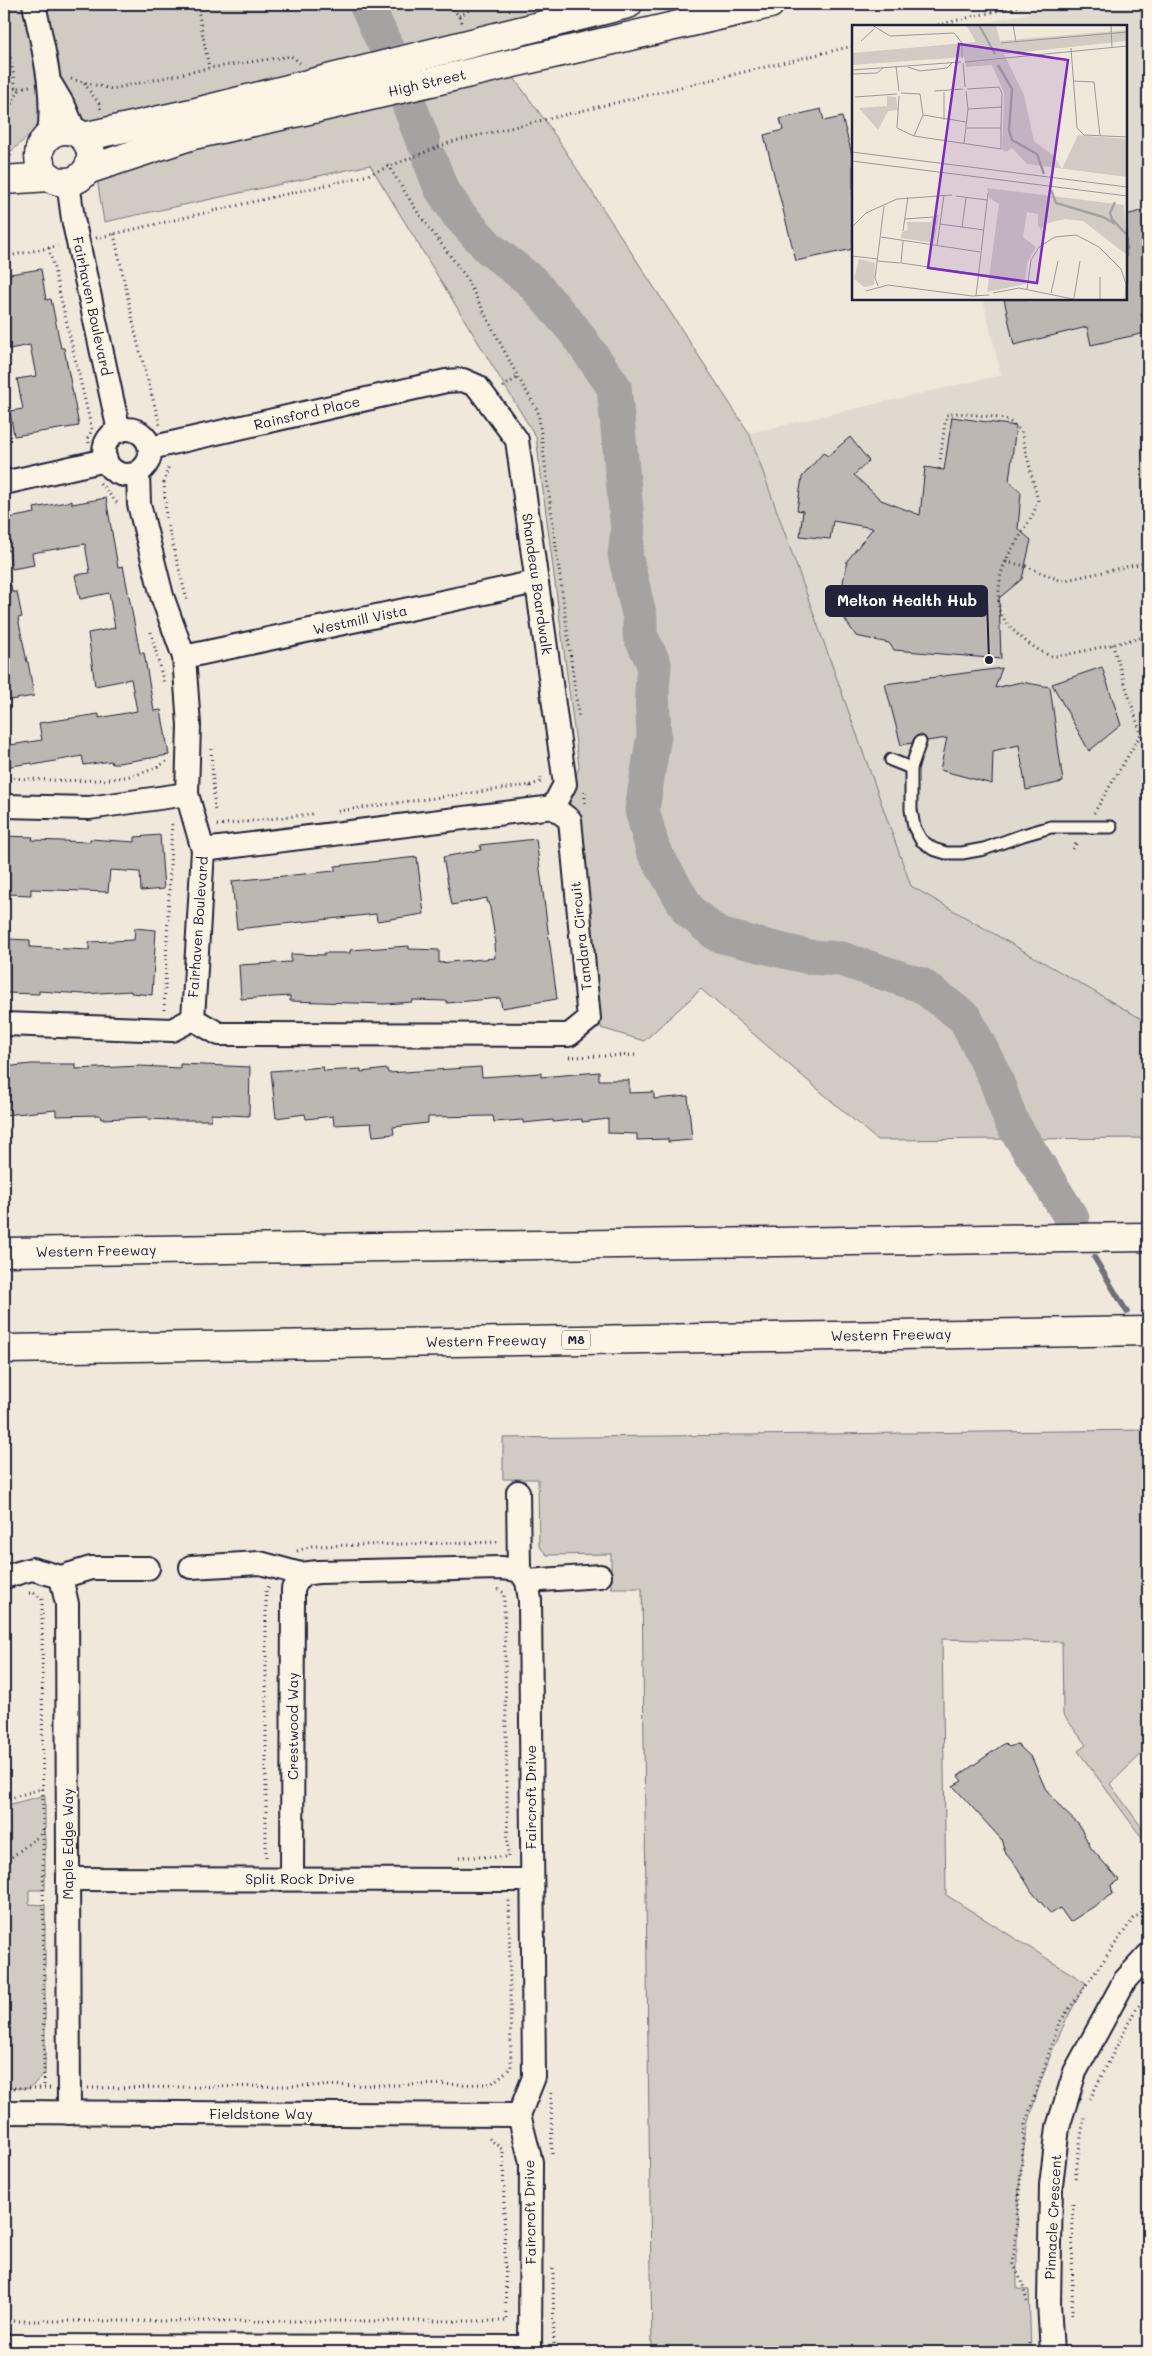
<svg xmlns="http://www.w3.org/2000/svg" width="1152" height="2356" viewBox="0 0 1152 2356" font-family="Mali,sans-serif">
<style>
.built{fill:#e0d9cf}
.green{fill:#d1cbc3;stroke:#7a767f}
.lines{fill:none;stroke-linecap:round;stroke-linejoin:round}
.stream{stroke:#716f79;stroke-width:5.5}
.river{stroke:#a6a2a2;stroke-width:35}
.building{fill:#bcb7b3;stroke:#22223b}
.service-casing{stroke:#22223b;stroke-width:15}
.minor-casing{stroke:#22223b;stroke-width:26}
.secondary-casing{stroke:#22223b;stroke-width:31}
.motorway-casing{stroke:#22223b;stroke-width:31}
.path{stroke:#22223b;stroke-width:3;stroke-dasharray:1 4;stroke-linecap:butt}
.service{stroke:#fcf5e5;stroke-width:11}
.minor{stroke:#fcf5e5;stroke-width:22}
.secondary{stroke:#fcf5e5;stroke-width:28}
.motorway{stroke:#fcf5e5;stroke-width:28}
.labels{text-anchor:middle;stroke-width:4;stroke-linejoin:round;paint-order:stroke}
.shield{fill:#fcf5e5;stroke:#63616e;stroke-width:1}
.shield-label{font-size:12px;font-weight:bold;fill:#22223b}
.street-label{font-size:14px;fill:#22223b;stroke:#fcf5e5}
.inset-river{fill:none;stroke:#a6a2a2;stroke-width:2.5}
.inset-road{fill:none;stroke:#9d999b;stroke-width:1}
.view{fill:#7b2cbf;fill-opacity:0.15;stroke:#7b2cbf;stroke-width:2.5}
.inset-edge{fill:none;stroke:#22223b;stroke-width:2.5}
.leader{fill:none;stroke:#22223b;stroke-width:2}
.callout-dot{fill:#22223b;stroke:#fcf5e5;stroke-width:2}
.callout{fill:#22223b;stroke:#22223b;stroke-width:2}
.callout-label{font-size:15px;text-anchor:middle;font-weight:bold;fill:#fff}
</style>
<rect width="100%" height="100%" fill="#efe8db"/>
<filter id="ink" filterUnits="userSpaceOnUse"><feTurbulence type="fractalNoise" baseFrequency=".02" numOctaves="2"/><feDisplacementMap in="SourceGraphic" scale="10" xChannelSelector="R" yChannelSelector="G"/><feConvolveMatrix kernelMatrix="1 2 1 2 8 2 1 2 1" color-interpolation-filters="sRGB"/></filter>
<g filter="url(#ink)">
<path class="built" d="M1067 4H1148V1003L1140 1018 911 886 749 433 1001 375 983 299H1126V26H972Z"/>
<g class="green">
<path d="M4 4H606L482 34 549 126 749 433 911 886 1140 1018 1148 1026V1138L877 1140 701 989 644 1041 601 1028 578 830C565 805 570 793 579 767L536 437 370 165 104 222 98 185 100 124 76 118 38 128 10 152 4 153Z"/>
<path d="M1148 1430V1748L1110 1784 1148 1836V1846L1078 1751 1086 1745 1063 1714 1062 1642 942 1639 946 1895 1086 1983C1051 2044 1026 2109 1020 2179 1016 2216 1017 2253 1017 2289L1029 2290 1031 2352H652L642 1588H611V1554L547 1555 539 1546 538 1479H503V1438Z"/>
<path d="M45 1795V1890H29V1904L45 1905V2073L30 2088H4V1806Z"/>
</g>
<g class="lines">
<path class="stream" d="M1094 1257 1127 1312"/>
<g class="river">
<path d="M366 4 388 51"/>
<path d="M407 99 423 141"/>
<path d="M430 160 441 188 458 214 490 249 531 281 573 329 614 387 628 531 625 555 640 618V635L654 664 652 693 654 735 642 810 653 850 689 911 718 935 809 957 841 959 921 985 965 1018 995 1077 1011 1121 1072 1219"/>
</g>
</g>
<g class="building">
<path d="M821 109 824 121 842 117 853 158V249L796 261 764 135 783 130 780 119Z"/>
<path d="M1148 209V312L1141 314 1145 333 1091 345 1087 327 1014 345 1004 299H1126V215Z"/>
<path d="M41 269 46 300 51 299 61 348H64L79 426 14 436 10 411 23 409 17 379 36 376 30 345 4 350V275Z"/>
<path d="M952 417 1016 426 1009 481 1021 492 1018 529 1031 540 1022 579 999 598 1001 659 894 650 889 643 856 636 838 609 847 561 873 528 833 521 830 539 800 536 803 511 797 510 802 477 823 453 828 456 850 437 869 461 854 475 881 500 920 515 925 467 944 470Z"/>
<path d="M106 498 118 567 123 566 140 653H144L154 711 161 710 169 755 112 764 111 761 84 765 82 756 33 765 32 763 4 767V746L42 740 39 723 99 714V718L137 711 131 679 95 686 88 633 115 628 109 593 80 599 75 575 90 573 85 544 32 553 34 565 12 569 9 550 4 551V519L35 513 34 508 72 501V504Z"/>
<path d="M4 585H11L12 592H17L22 617 18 618 27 662H28L34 696 4 701Z"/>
<path d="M1102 667 1121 725 1089 751 1052 684Z"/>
<path d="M1002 668 995 688 1021 682 1050 687 1063 782 1026 790 1019 745 993 751 992 784 940 770 947 738 927 741 925 737 919 735 915 737 912 743 901 745 885 684Z"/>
<path d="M160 835 164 889 141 891 140 872 110 870 108 892 31 889V895L8 894 9 855H4V836L33 837 32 840 90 842V839L135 842V837Z"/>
<path d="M536 839 557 999 502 1008 500 998 447 1003V1001L412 1000V1002L385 1004 290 1001V996L241 999 239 965 291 962V954L324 955V953H350V950L409 946V949L439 950V963L495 958 494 944H496L489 902H487V898L452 905 443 857 481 850 480 845Z"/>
<path d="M417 857 424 914 377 921 376 914 237 929 232 881 335 871V866Z"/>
<path d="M135 928 156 930 152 995 131 993V991L84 994 39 991V994L6 993 8 939 30 940V947L89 950V942L134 940Z"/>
<path d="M31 1064H76V1069L140 1066 180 1068V1064L250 1067 249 1116 211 1114V1120H172L148 1119V1117L101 1119 100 1115 56 1116V1110L4 1115V1067Z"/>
<path d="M323 1067 324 1071 361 1069V1072L387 1069 388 1073 481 1067 482 1077 541 1073V1077L599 1072V1080H629V1093L654 1092V1099L688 1096 692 1140 668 1142V1139L637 1140V1134L608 1133V1119L582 1122V1119L553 1122V1120L523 1123V1120L494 1122 493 1116 428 1117V1123L393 1127 394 1134 373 1136 371 1123 334 1125 333 1116 306 1119 305 1114 276 1118 271 1071Z"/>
<path d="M1005 1743 1009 1747 1017 1744 1032 1758 1045 1788 1062 1809 1079 1825 1091 1848 1119 1880 1111 1885 1113 1894 1070 1922 1060 1908 1051 1914 1032 1892 1017 1867 1006 1854 1001 1839 953 1786 962 1781 958 1776Z"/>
</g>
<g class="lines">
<defs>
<g id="service">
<path d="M920 742 911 768V810L914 827 921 840 933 849 946 853H962L984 849 1023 835 1051 827H1111"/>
<path d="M891 760 911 768"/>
</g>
<g id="minor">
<path d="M34 4C43 48 55 90 49 135"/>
<path d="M52 86 65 108 75 132"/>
<path d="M68 182 73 219 119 431"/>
<circle cx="127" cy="452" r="23"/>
<path d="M150 448 446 381 463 380 477 386 517 440 565 784 553 807"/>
<path d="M138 473 139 504 162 596 184 657 189 725 187 794 203 850 193 1019"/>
<path d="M4 483 106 460"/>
<path d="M184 657 536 582"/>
<path d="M4 806 89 808 187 794"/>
<path d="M193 1019 219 1034 569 1035 589 1019 570 820 553 807 203 850"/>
<path d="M4 1024 172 1030 193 1019"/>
<path d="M518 1492 519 1570"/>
<path d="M191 1567 260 1563 301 1574 318 1572 501 1568 519 1570 527 1581 530 1600 534 2077 519 2115 531 2162 530 2352"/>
<path d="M4 1577 32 1569 61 1577 91 1568H148"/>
<path d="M61 1577 67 1604 69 2113"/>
<path d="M527 1581 600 1576"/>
<path d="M68 1879 531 1880"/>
<path d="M292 1879 293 1589 301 1574"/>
<path d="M4 2112 519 2115"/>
<path d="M4 2346 530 2347"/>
<path d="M1052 2352 1049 2304 1051 2185 1058 2127 1075 2072 1125 1980 1148 1955"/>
</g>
<g id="secondary">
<circle cx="65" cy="156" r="26"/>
<path d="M83 137 192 113 628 4"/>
<path d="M87 170 193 135 322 107 770 4"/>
<path d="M4 180 49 177"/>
</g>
<g id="motorway">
<path d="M4 1252 1148 1237"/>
<path d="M4 1349 1148 1331"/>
</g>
</defs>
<use href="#service" class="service-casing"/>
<use href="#minor" class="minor-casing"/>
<use href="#secondary" class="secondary-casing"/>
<use href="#motorway" class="motorway-casing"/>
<g class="path">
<path d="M197 4 209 68"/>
<path d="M451 4 462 22"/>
<path d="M1144 4 1148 21"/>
<path d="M459 16 479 4"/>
<path d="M4 23 16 88"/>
<path d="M933 26 1026 4"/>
<path d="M71 79 112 89 209 68 291 56 300 63"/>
<path d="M84 83 100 105 101 111"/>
<path d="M4 90 30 86"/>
<path d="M4 117 21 87"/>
<path d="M4 126 11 158"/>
<path d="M388 165 418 213 464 274 518 377 538 411 579 719"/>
<path d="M114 234 138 344 160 425"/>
<path d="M96 238 365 176 451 142 853 46"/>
<path d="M49 248 92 430 88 438 89 443"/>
<path d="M4 257 58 246"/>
<path d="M503 387 518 377"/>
<path d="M939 469 946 415 958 413 994 417 1008 420 1021 431 1038 501C1031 526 1010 545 1002 571 999 580 998 599 999 609 1002 625 1036 652 1052 656 1060 658 1134 639 1148 636"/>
<path d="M100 483 117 503"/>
<path d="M166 518 164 483 169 464"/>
<path d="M168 526 187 600"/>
<path d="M1006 562 1025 566 1062 581 1148 562"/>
<path d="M151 632 164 684"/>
<path d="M211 749 215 813"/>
<path d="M4 778C50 779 128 789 167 761"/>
<path d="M530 785 541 782V775"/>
<path d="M585 792V806"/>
<path d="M338 811 530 785 531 791"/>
<path d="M1094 813 1141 734 1112 643"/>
<path d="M217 825 312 814"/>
<path d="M1073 849 1077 842"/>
<path d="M164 1010 172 821"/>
<path d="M569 1057 639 1055"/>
<path d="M297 1551 312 1546 500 1542"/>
<path d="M498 1589 504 1593 508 1860"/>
<path d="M29 1593H34L42 1599 44 2088"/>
<path d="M4 1800 44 1788"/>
<path d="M266 1857V1591L269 1586"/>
<path d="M459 1857H508"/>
<path d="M4 1863 44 1832"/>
<path d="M4 2088H50"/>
<path d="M88 2088 491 2084 511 2068 509 1899"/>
<path d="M551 2093 552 2154"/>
<path d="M1090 2099 1133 2014 1148 1993"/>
<path d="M1075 2178 1084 2117"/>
<path d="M553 2268 554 2352"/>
<path d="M1027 2302 1022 2282 1013 2264 1025 2125 1059 2023 1133 1919 1148 1908"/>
<path d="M1072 2315 1073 2204"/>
<path d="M4 2321H506L503 2150 486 2136"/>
<path d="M1029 2343V2352"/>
</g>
<use href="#service" class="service"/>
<use href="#minor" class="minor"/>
<use href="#secondary" class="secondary"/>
<use href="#motorway" class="motorway"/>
</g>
</g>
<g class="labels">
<rect class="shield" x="562" y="1330.5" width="28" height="19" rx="4"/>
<g class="shield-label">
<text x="576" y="1344">M8</text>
</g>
<g class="street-label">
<text transform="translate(427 83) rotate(-13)" y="5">High Street</text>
<text transform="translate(92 306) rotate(78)" y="5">Fairhaven Boulevard</text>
<text transform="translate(307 413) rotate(-13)" y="5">Rainsford Place</text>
<text transform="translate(537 584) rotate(82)" y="5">Shandeau Boardwalk</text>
<text transform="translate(360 620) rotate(-12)" y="5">Westmill Vista</text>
<text transform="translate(198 927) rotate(-86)" y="5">Fairhaven Boulevard</text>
<text transform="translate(581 936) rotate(-96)" y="5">Tandara Circuit</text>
<text transform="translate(96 1251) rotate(-1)" y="5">Western Freeway</text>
<text transform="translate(891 1335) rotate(-1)" y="5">Western Freeway</text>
<text transform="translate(486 1341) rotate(-1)" y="5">Western Freeway</text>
<text transform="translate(293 1726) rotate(-90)" y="5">Crestwood Way</text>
<text transform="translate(531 1797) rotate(-90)" y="5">Faircroft Drive</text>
<text transform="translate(68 1844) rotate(-90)" y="5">Maple Edge Way</text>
<text x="300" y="1884">Split Rock Drive</text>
<text x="261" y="2119">Fieldstone Way</text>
<text transform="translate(530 2212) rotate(-91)" y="5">Faircroft Drive</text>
<text transform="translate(1053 2217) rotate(-87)" y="5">Pinnacle Crescent</text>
</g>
</g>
<g transform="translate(852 25)">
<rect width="275" height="275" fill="#efe8db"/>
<path d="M114 0H144L148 16 275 5V16L152 29 172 70 182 116 202 131 210 144 226 110 275 114V152L175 139 160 123 154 127 150 125 152 68 140 40 114 42 112 32 0 40V28L124 17ZM35 71 44 72 46 85 36 86 26 105 7 83 35 81ZM135 163 272 180 275 230 231 196 213 194 196 198 189 203 193 213 186 200V189L175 187 171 212 184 222 175 238 173 259 135 267 147 179 137 173ZM87 190 82 218 49 213 50 207 56 205 55 197H79L81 191ZM7 234 23 238 22 260 12 262 2 254Z" fill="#d1cbc3"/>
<path class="inset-river" d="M127 0 143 29M146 40 160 64 157 105 160 115 185 129 192 149M199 165 204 178 251 192 263 199M263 177 258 188 260 194 275 210"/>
<path class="inset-road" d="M20 0 38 11 102 8 110 18V33M161 0 164 16M259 0 260 23M9 16 22 4M149 18 275 7M219 23 225 103 232 110 275 112M113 37 275 21M111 38 113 62M44 41 47 66M56 42 68 46 95 43 100 38M0 45 109 37M0 49 25 48 31 43M221 56 242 57 248 111M115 64 147 62 150 68 149 103M82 66 111 64M49 68 68 69 71 90 62 111M47 71 45 103 62 111 149 124V103H115M3 72 45 69M116 84 150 82M71 90 114 97M92 95V67M112 119 116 84 114 66M0 127 275 162M0 136 275 171M104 171 135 175M53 194 81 192M88 199 132 205M0 202 14 188 45 174 100 170M110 202 114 173M51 206 56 172M29 212 128 227M51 216 49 238 126 249M85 221 92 170M0 231 26 234M25 236 48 238M26 261 23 253 32 181M175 264 179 235 187 222 203 212 224 210 247 222 269 244 274 259 273 275M14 266 36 260 120 271 137 270M141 268 167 263 226 275M199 268 206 236M124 271 136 168M222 273 228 236M248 275V252"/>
<path class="view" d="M107 19 216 35 185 258 76 243Z"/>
<rect width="275" height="275" class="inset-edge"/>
</g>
<path class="leader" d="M989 660L987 601"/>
<circle class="callout-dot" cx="989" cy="660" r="5"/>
<rect class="callout" x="826" y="586" width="161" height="30" rx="5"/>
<g class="callout-label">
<text x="907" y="606">Melton Health Hub</text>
</g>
<rect width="1152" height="2356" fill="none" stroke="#fcf5e5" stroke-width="20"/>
<rect x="10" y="10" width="1132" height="2336" fill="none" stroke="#22223b" stroke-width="2" filter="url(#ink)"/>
</svg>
